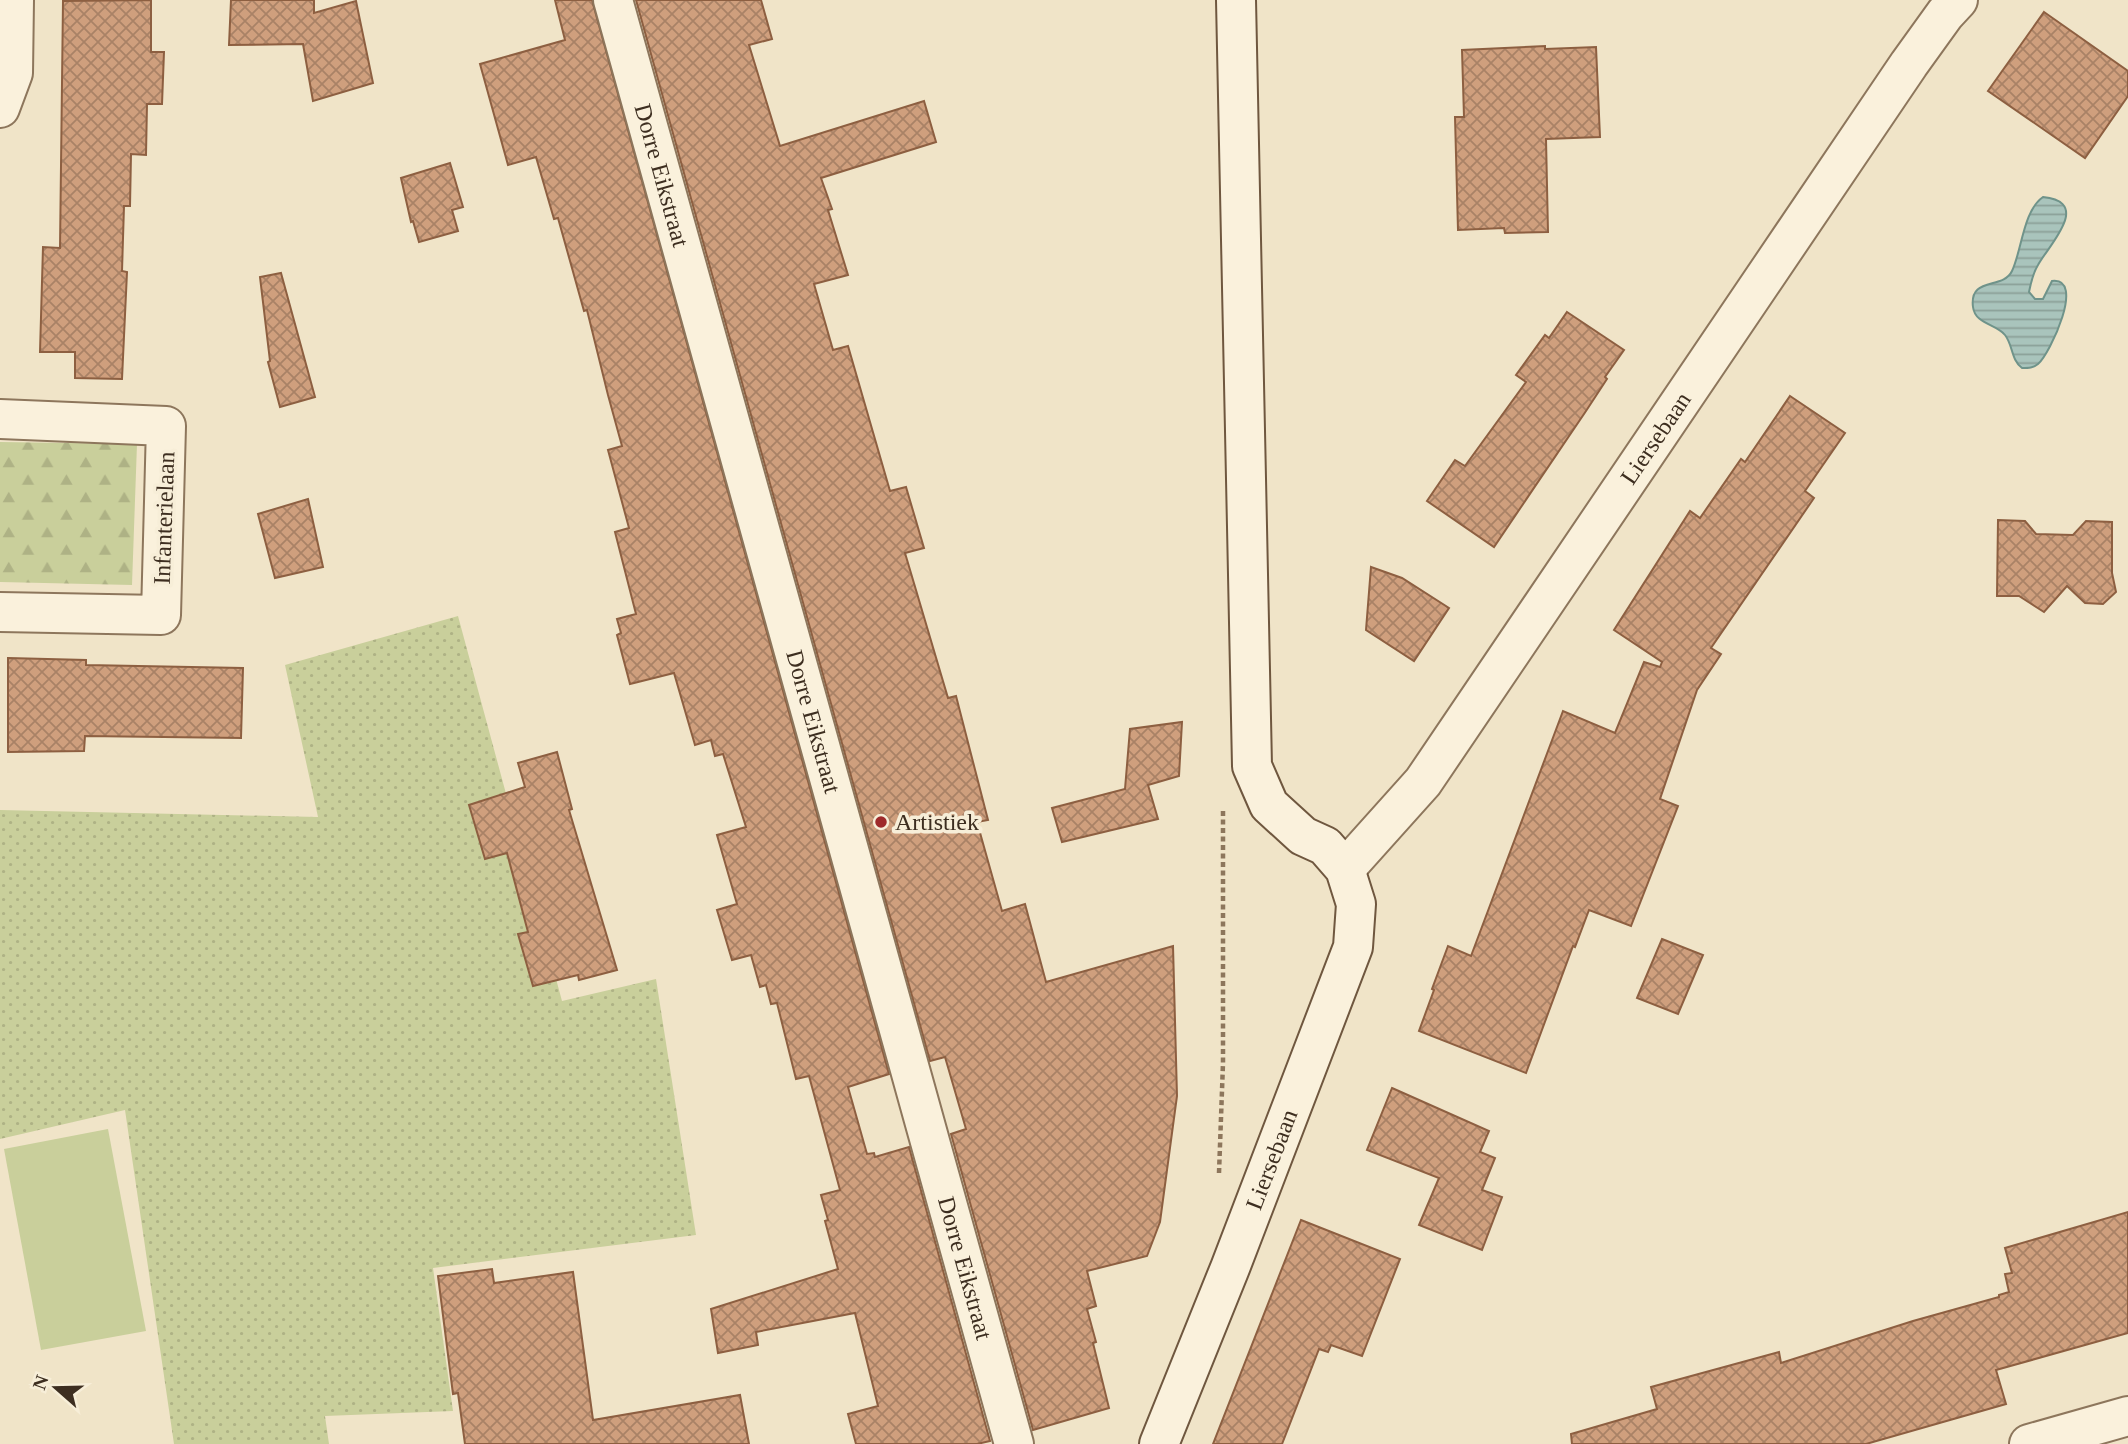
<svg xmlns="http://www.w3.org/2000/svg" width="2128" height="1444" viewBox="0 0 2128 1444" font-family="'Times New Roman',serif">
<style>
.grass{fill:url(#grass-dots)}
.forest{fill:url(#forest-firs)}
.garden{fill:#c9cf9b}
.water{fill:url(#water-rules);stroke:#6f938a;stroke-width:2}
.building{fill:url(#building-cross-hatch);stroke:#8d5f41;stroke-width:2}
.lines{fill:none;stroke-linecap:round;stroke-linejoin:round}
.street-casing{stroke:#8d765c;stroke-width:42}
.secondary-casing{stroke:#6f573f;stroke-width:42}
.path{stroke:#8d765c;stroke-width:4.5;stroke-dasharray:5 3.5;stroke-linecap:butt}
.street{stroke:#faf1dc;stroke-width:38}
.secondary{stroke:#faf1dc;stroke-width:38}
.poi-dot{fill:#9e2a2b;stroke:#f7eed8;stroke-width:2.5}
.labels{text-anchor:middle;stroke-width:7;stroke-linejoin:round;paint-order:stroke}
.street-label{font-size:24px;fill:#3d2e20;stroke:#f7eed8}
.poi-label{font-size:24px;fill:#3d2e20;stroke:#f7eed8;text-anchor:start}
</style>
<defs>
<pattern id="grass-dots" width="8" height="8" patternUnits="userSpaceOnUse" patternTransform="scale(1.75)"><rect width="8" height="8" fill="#c9cf9b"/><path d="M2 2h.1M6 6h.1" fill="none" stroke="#aeb285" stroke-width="1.8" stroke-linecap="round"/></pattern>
<pattern id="forest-firs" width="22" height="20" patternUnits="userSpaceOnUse" patternTransform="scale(1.75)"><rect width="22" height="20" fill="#c9cf9b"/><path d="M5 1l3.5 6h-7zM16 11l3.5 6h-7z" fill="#aeb285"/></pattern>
<pattern id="water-rules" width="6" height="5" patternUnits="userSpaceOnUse" patternTransform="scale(1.75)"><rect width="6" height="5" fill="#a9c4bc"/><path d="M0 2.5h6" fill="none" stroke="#8ba098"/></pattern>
<pattern id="building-cross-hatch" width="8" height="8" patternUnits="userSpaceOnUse" patternTransform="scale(1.75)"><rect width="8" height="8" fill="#cf9f7d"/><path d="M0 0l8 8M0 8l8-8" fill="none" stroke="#a98266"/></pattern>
</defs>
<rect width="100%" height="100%" fill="#f0e4c8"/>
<path class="grass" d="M458 616 562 1001 656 979 696 1235 433 1268 453 1411 325 1416 329 1444H174L125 1110 0 1139V810L318 817 285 665Z"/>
<path class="forest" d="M0 442 137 444 132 585 0 582Z"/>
<path class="garden" d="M108 1129 146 1331 41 1350 4 1149Z"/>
<path class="water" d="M2043 197C2093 202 2048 246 2038 265 2033 273 2031 282 2029 292L2035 299H2043L2052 281C2086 277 2050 354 2038 364 2033 368 2029 368 2022 368 2011 360 2013 345 2005 335 1996 324 1975 324 1973 307 1969 276 2003 290 2012 271 2022 250 2023 211 2043 197Z"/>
<g class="building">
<path d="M151 0V52H164L162 104H147L146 155 131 154 130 206H124L122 271 127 272 122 379 75 378V352H40L43 247 60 248 63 1Z"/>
<path d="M231 0H314V13L356 1 373 83 313 101 303 44 229 45Z"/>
<path d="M555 0H592L889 1074 848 1087 867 1154 874 1153 875 1157 909 1147 990 1441 977 1444H856L848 1414 878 1406 855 1313 756 1332 758 1345 718 1353 711 1309 838 1269 825 1221 828 1220 821 1195 840 1190 809 1076 796 1079 777 1003 771 1004 766 985 760 987 751 955 732 960 717 910 737 904 717 835 746 827 723 754 715 756 711 740 695 745 674 673 630 684 617 635 621 633 617 619 636 614 615 532 629 528 608 450 622 446 608 395 587 310 584 311 558 218 554 219 536 157 508 165 480 64 565 40Z"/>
<path d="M636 0H761L772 39 749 45 780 146 924 101 936 142 821 178 832 209 828 210 848 275 814 284 833 350 848 346 890 491 906 487 924 548 905 553 948 698 956 696 988 820 977 822 1002 911 1025 904 1046 982 1173 946 1177 1096 1160 1222 1147 1256 1087 1271 1096 1306 1087 1309 1096 1342 1093 1343 1109 1408 1033 1430 951 1134 966 1129 945 1057 930 1061Z"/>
<path d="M2044 12 2128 71V96L2085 158 1988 91Z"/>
<path d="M1545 46V49L1596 47 1600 137 1546 139 1548 232 1505 233 1504 228 1458 230 1455 117H1464L1462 50Z"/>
<path d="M450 163 463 207 452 210 458 231 419 242 413 221 411 222 401 178Z"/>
<path d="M281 273 315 397 280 407 268 362 270 361 260 277Z"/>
<path d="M1567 312 1624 350 1605 377 1607 379 1586 411 1494 547 1427 501 1455 460 1465 466 1526 382 1516 375 1545 335 1549 338Z"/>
<path d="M1790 396 1845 433 1805 491 1814 498 1711 648 1721 654 1697 690 1660 799 1678 806 1631 926 1589 910 1575 947 1573 946 1526 1073 1419 1031 1434 990 1432 989 1448 946 1471 956 1563 711 1615 733 1644 662 1660 667 1662 662 1614 630 1690 511 1700 518 1741 459 1745 462Z"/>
<path d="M308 499 323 567 275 578 258 514Z"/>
<path d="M1998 520 2025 521 2036 534 2073 535 2086 521 2112 522V573L2116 592 2103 604 2085 603 2067 586 2044 612 2019 596H1997Z"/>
<path d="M1371 567 1402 578 1449 608 1414 661 1366 630Z"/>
<path d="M8 658 86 660V665L243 668 241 738 85 736 84 751 8 752Z"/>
<path d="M1182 722 1179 776 1148 785 1158 819 1062 842 1052 808 1125 789 1130 729Z"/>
<path d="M557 752 572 809 569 810 617 970 579 980 578 975 533 986 518 934 528 932 507 853 485 859 469 805 525 787 518 763Z"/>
<path d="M1662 939 1703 955 1678 1014 1637 998Z"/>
<path d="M1392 1088 1489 1131 1480 1152 1495 1158 1482 1190 1502 1197 1482 1250 1419 1225 1439 1178 1367 1150Z"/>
<path d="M2128 1212V1333L1996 1370 2006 1404 1866 1444H1572L1571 1434 1657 1409 1651 1387 1779 1352 1781 1363 1913 1321 1999 1297V1295L2009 1292 2005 1274 2012 1273 2005 1248Z"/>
<path d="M1301 1220 1400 1259 1362 1356 1331 1345 1328 1352 1319 1349 1282 1444H1213Z"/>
<path d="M492 1269 494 1283 573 1272 593 1420 740 1395 749 1444H465L458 1393 453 1394 438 1276Z"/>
</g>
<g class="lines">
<defs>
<g id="street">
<path id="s1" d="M613 0 1014 1444"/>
<path d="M0 108 13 73 14 0"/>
<path d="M0 419 166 426 161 615 0 612"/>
<path id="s2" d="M1345 869 1423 782 1909 64 1945 14 1958 0"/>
<path d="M2029 1444 2128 1416"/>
</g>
<g id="secondary">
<path id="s3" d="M1159 1444 1230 1268 1353 947 1356 904 1345 869 1325 846 1303 836 1269 805 1252 766 1236 0"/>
</g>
</defs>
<use href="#street" class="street-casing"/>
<use href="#secondary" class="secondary-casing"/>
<path class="path" d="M1219 1173 1223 1063V811"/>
<use href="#street" class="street"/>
<use href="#secondary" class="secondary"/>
</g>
<circle class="poi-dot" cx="881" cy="822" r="7"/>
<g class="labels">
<g class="street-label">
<text dy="8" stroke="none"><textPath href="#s1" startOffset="182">Dorre Eikstraat</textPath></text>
<text dy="8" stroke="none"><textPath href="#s2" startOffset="532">Liersebaan</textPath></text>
<text transform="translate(164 518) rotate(-88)" y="8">Infanterielaan</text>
<text dy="8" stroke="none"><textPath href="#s1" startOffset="749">Dorre Eikstraat</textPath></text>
<text dy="8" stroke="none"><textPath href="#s3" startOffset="306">Liersebaan</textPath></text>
<text dy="8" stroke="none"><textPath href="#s1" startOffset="1316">Dorre Eikstraat</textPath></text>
</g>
<g class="poi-label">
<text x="895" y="830">Artistiek</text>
</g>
</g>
<g transform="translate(56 1388) rotate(290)" stroke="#f7eed8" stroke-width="5" paint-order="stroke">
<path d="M0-5L12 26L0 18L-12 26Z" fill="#3d2e20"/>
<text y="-10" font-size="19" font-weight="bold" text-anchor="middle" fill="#3d2e20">N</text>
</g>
</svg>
